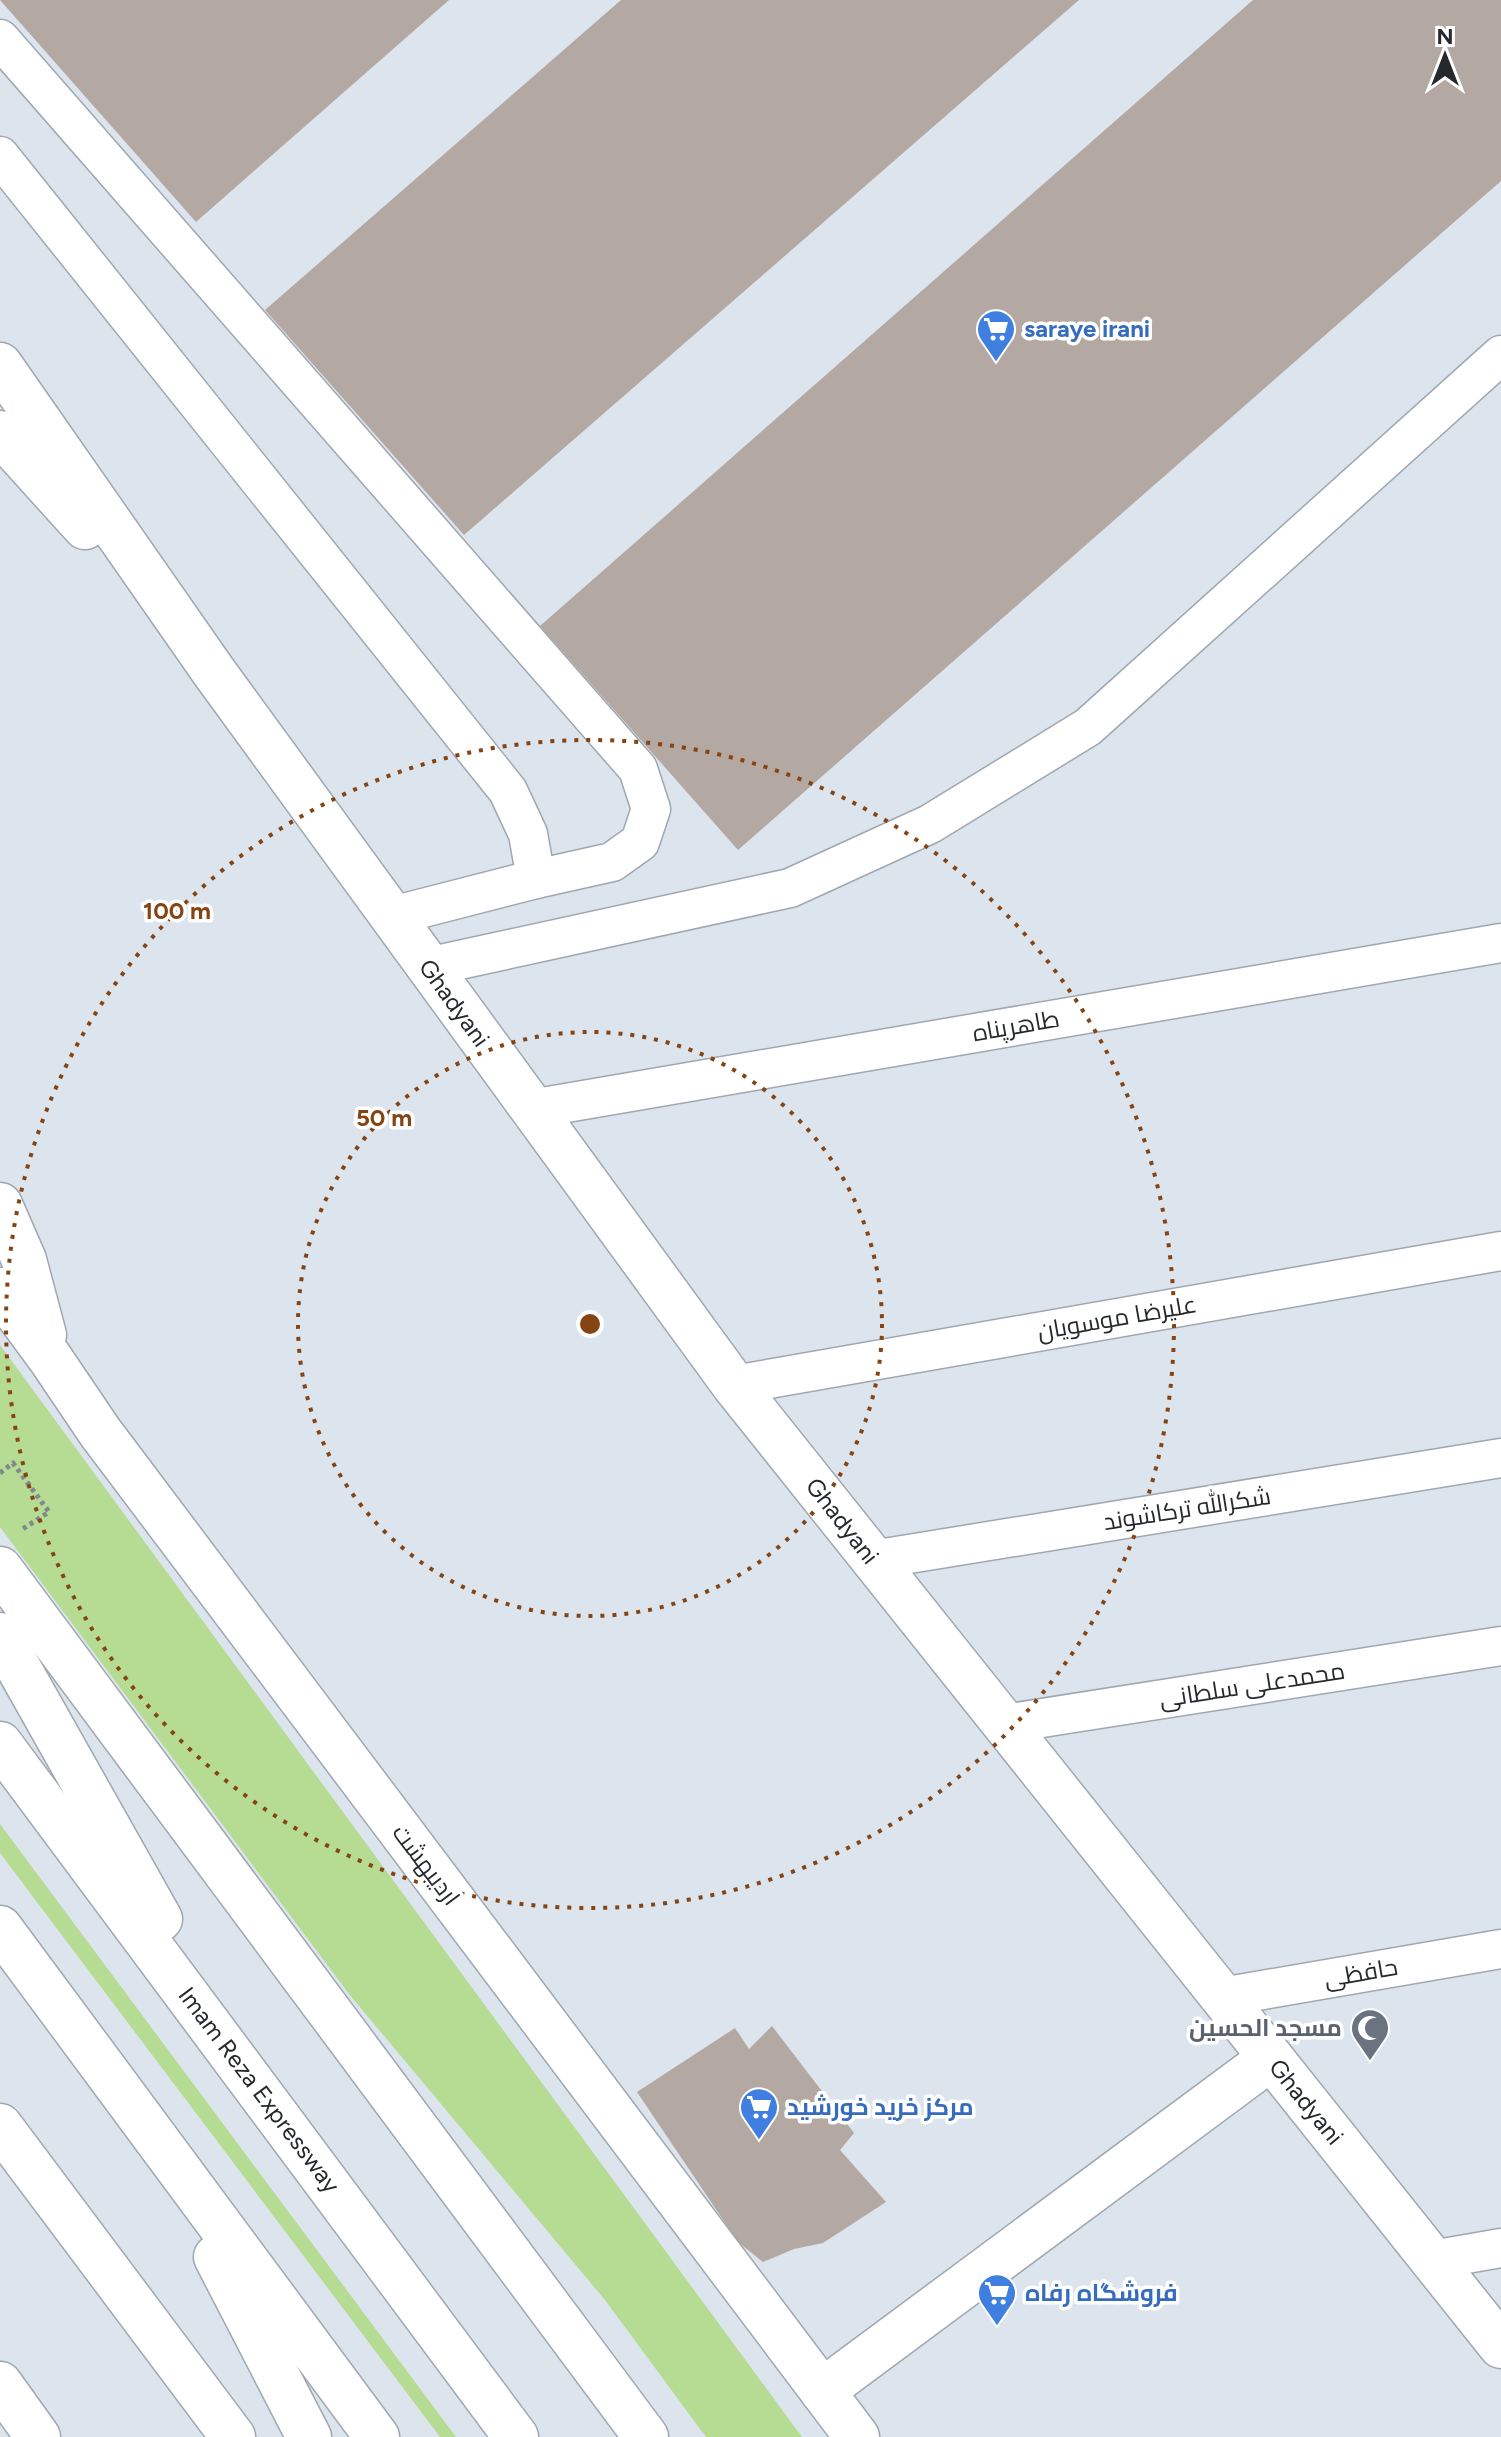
<svg xmlns="http://www.w3.org/2000/svg" width="1501" height="2437" viewBox="0 0 1501 2437" font-family="Figtree,Cairo,sans-serif">
<style>
.green{fill:#b5dc92}
.building{fill:#b3a8a2}
.lines{fill:none;stroke-linecap:round;stroke-linejoin:round}
.minor-casing{stroke:#9fa7b0;stroke-width:41}
.major-casing{stroke:#9fa7b0;stroke-width:47}
.highway-casing{stroke:#9fa7b0;stroke-width:47}
.path{stroke:#82888f;stroke-width:5;stroke-dasharray:4 4;stroke-linecap:butt}
.minor{stroke:#fff;stroke-width:38}
.major{stroke:#fff;stroke-width:44}
.highway{stroke:#fff;stroke-width:44}
.ring{fill:none;stroke:#864413;stroke-width:4;stroke-dasharray:4 8}
.labels{text-anchor:middle;stroke-width:7;stroke-linejoin:round;paint-order:stroke}
.shop-label{font-size:24px;font-weight:bold;fill:#366cbe;stroke:#fff;text-anchor:start}
.street-label{font-size:24px;fill:#25282c;stroke:#fff}
.worship-label{font-size:24px;font-weight:bold;fill:#5b616d;stroke:#fff;text-anchor:end}
.centre{fill:#864413;stroke:#fff;stroke-width:4}
.ring-label{font-size:24px;text-anchor:middle;font-weight:bold;fill:#864413;stroke:#fff;stroke-width:7;stroke-linejoin:round;paint-order:stroke}
</style>
<rect width="100%" height="100%" fill="#dce4ee"/>
<g class="green">
<path d="M0 1345 802 2437H706L605 2300 349 1994 0 1527Z"/>
<path d="M0 1823V1824L456 2437H440L0 1853Z"/>
</g>
<g class="building">
<path d="M0 0H449L196 222Z"/>
<path d="M621 0H1079L464 535 265 310Z"/>
<path d="M1253 0H1501V181L738 850 540 626Z"/>
<path d="M772 2026 854 2133 840 2150 886 2202 823 2243 794 2249 763 2262 738 2242 637 2092 735 2028 749 2049Z"/>
</g>
<g class="lines">
<defs>
<g id="minor">
<path d="M0 39 638 769 651 809 640 842 612 862 536 879 392 916"/>
<path d="M0 156 508 791 528 834 536 879"/>
<path d="M427 967 790 888 930 824 1088 727 1501 355"/>
<path d="M531 1109 1501 943"/>
<path d="M734 1385 1501 1251"/>
<path d="M872 1560 1501 1458"/>
<path d="M1004 1724 1501 1646"/>
<path d="M1222 1997 1501 1949"/>
<path d="M1432 2260 1501 2248"/>
</g>
<g id="major">
<path d="M0 365 214 672 734 1385 1501 2346"/>
<path d="M0 433 85 527"/>
<path d="M0 1205 24 1260 44 1335"/>
<path d="M0 1290 50 1358 100 1432 857 2437"/>
<path d="M0 2126 233 2437"/>
<path d="M0 2384 38 2437"/>
<path d="M822 2391 1271 2058"/>
</g>
<g id="highway">
<path d="M0 1569 646 2437"/>
<path d="M0 1635 160 1919"/>
<path d="M0 1744 516 2437"/>
<path d="M0 1928 377 2437"/>
<path d="M216 2257 309 2437"/>
</g>
</defs>
<use href="#minor" class="minor-casing"/>
<use href="#major" class="major-casing"/>
<use href="#highway" class="highway-casing"/>
<path class="path" d="M0 1473 13 1463 49 1512 21 1530"/>
<use href="#minor" class="minor"/>
<use href="#major" class="major"/>
<use href="#highway" class="highway"/>
</g>
<g class="ring">
<circle cx="590" cy="1324" r="292"/>
<circle cx="590" cy="1324" r="584"/>
</g>
<defs>
<symbol id="supermarket-pin" viewBox="-11 -11 22 30"><path d="M0 17L-7.5 6A9.5 9.5 0 1 1 7.5 6Z" fill="#3f7fe0" stroke="#fff"/><path d="M-6-5.5h2.5l.6 2H6L4.5 2H-2.5L-4.4-4H-6ZM-1.5 3.2a1.3 1.3 0 1 0 .1 0ZM3 3.2a1.3 1.3 0 1 0 .1 0Z" fill="#fff"/></symbol>
<symbol id="mosque-pin" viewBox="-11 -11 22 30"><path d="M0 17L-7.5 6A9.5 9.5 0 1 1 7.5 6Z" fill="#6b7280" stroke="#fff"/><path d="M3.5-4.9A6 6 0 1 0 3.5 4.9A5 5 0 1 1 3.5-4.9Z" fill="#fff"/></symbol>
</defs>
<g fill-rule="evenodd">
<use href="#supermarket-pin" x="974" y="307" width="44" height="60"/>
<use href="#mosque-pin" x="1348" y="2006" width="44" height="60"/>
<use href="#supermarket-pin" x="737" y="2085" width="44" height="60"/>
<use href="#supermarket-pin" x="975" y="2271" width="44" height="60"/>
</g>
<g class="labels">
<g class="shop-label">
<text x="1024" y="337">saraye irani</text>
<text x="787" y="2115">مرکز خرید خورشید</text>
<text x="1025" y="2301">فروشگاه رفاه</text>
</g>
<g class="street-label">
<text transform="translate(454 1003) rotate(54)" y="8">Ghadyani</text>
<text transform="translate(1016 1026) rotate(-10)" y="8">طاهرپناه</text>
<text transform="translate(1117 1318) rotate(-10)" y="8">علیرضا موسویان</text>
<text transform="translate(1187 1509) rotate(-9)" y="8">شکرالله ترکاشوند</text>
<text transform="translate(842 1521) rotate(52)" y="8">Ghadyani</text>
<text transform="translate(1252 1685) rotate(-9)" y="8">محمدعلی سلطانی</text>
<text transform="translate(426 1865) rotate(53)" y="8">اردیبهشت</text>
<text transform="translate(1361 1973) rotate(-10)" y="8">حافظی</text>
<text transform="translate(259 2090) rotate(53)" y="8">Imam Reza Expressway</text>
<text transform="translate(1306 2102) rotate(51)" y="8">Ghadyani</text>
</g>
<g class="worship-label">
<text x="1342" y="2036">مسجد الحسین</text>
</g>
</g>
<circle cx="590" cy="1324" r="12" class="centre"/>
<g class="ring-label">
<text x="177" y="919">100 m</text>
<text x="384" y="1126">50 m</text>
</g>
<g transform="translate(1445 56)" stroke="#ffffff" stroke-width="6" paint-order="stroke">
<path d="M0-6L14 30L0 20L-14 30Z" fill="#25282c"/>
<text y="-12" font-size="22" font-weight="bold" text-anchor="middle" fill="#25282c">N</text>
</g>
</svg>
